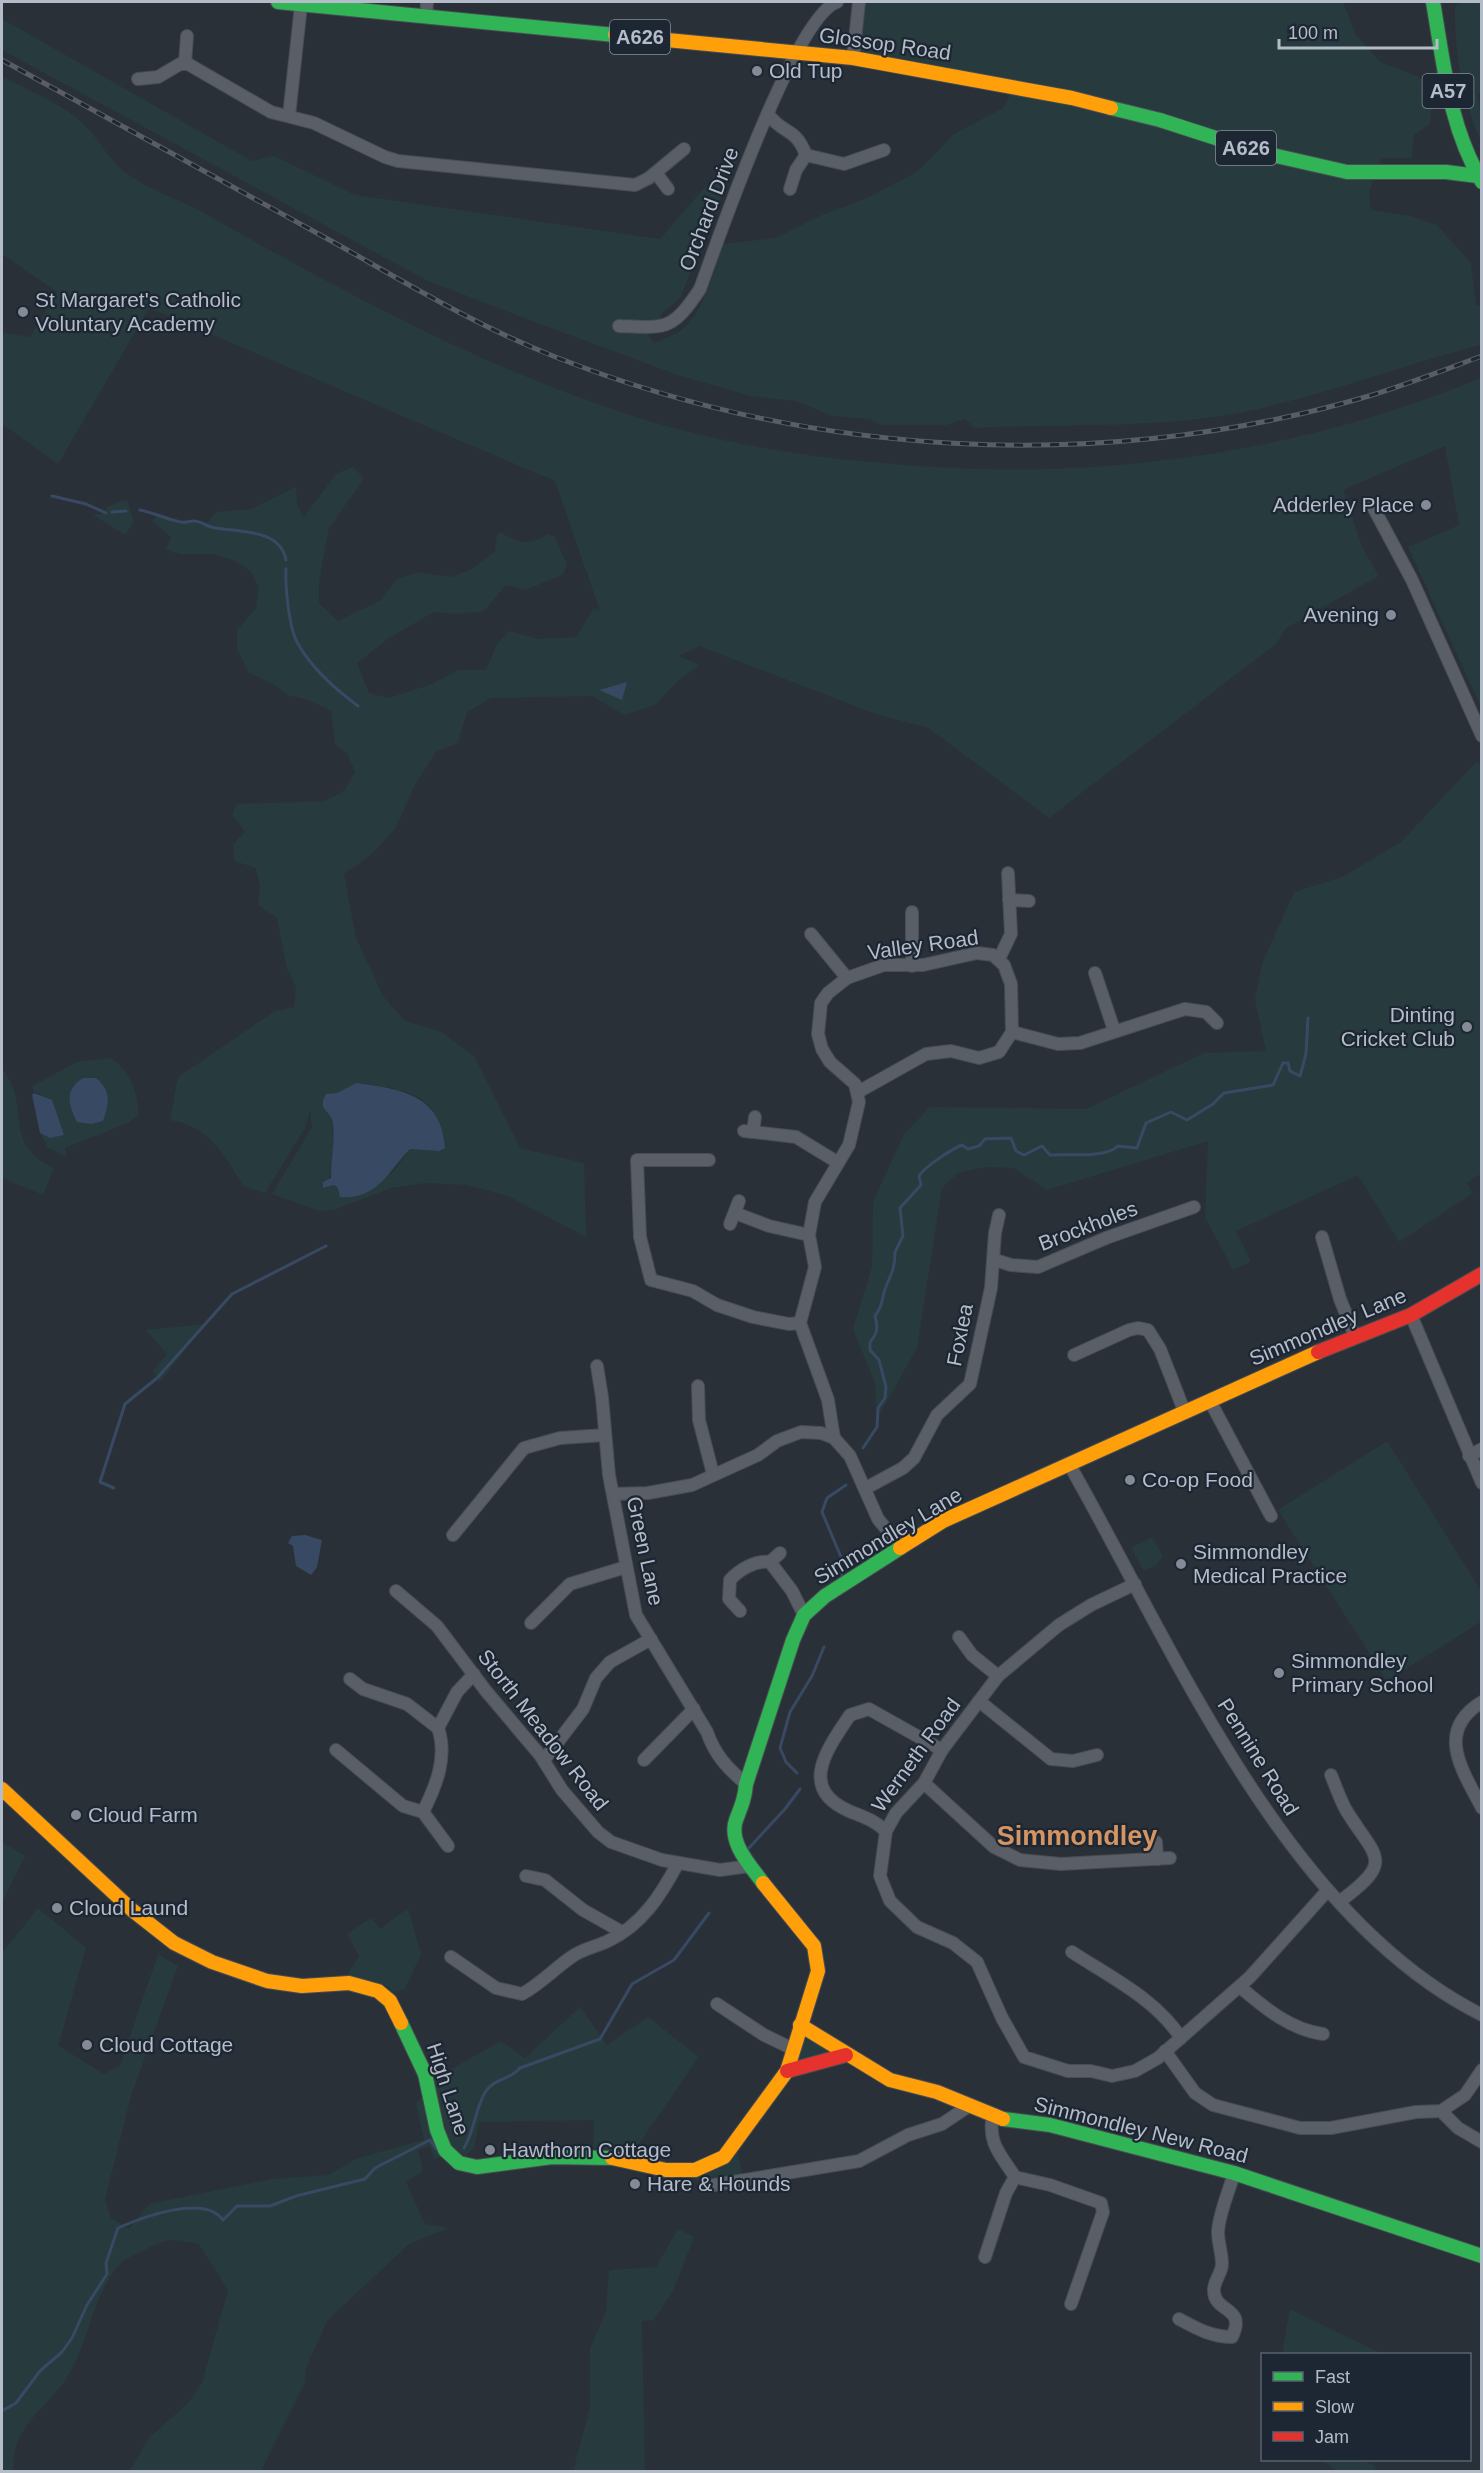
<svg xmlns="http://www.w3.org/2000/svg" width="1483" height="2473" viewBox="0 0 1483 2473" font-family="Helvetica,sans-serif">
<style>
.green{fill:#273a3e;fill-rule:evenodd}
.water{fill:#384963}
.lines{fill:none;stroke-linecap:round;stroke-linejoin:round}
.stream{stroke:#384963;stroke-width:3}
.street-casing{stroke:#484c53;stroke-width:14}
.fast-casing{stroke:#484c53;stroke-width:16}
.slow-casing{stroke:#484c53;stroke-width:16}
.jam-casing{stroke:#484c53;stroke-width:16}
.street{stroke:#5a5e66;stroke-width:12}
.fast{stroke:#30b455;stroke-width:14}
.slow{stroke:#ff9f0a;stroke-width:14}
.jam{stroke:#e5322d;stroke-width:14}
.rail-casing{stroke:#595d64;stroke-width:5}
.rail{stroke:#1d2633;stroke-width:3;stroke-dasharray:9;stroke-linecap:butt}
.poi-dot{fill:#848b96;stroke:#1d2633;stroke-width:2}
.labels{text-anchor:middle;stroke-width:4.5;stroke-linejoin:round;paint-order:stroke}
.shield{fill:#1d2633;stroke:#878f9c;stroke-width:1.5}
.shield-label{font-size:20px;font-weight:bold;fill:#b4bcc9}
.street-label{font-size:21px;fill:#b4bcc9;stroke:#1d2633}
.poi-label{font-size:21px;fill:#b4bcc9;stroke:#1d2633;text-anchor:start}
.district-label{font-size:27px;font-weight:bold;fill:#d59563;stroke:#1d2633}
</style>
<rect width="100%" height="100%" fill="#2a3038"/>
<g class="green">
<path d="M862 2H1343L1356 35 1380 62 1417 76 1434 90 1430 124 1414 135 1412 158H1381L1369 193 1371 210 1411 216 1437 225 1471 263 1476 305 1481 306V345C1394 367 1311 401 1222 416 1140 428 1057 424 975 428L965 419 946 425H881L870 419 832 416 796 401 750 396 678 375 521 317 426 280 2 50V19L252 161 274 156 355 195 660 239 734 153 738 156 680 298 664 311 649 336 654 343C662 339 672 336 680 331 704 313 714 271 723 244L775 238 822 215 867 198 917 172 954 134 1003 108 1012 91 856 55Z"/>
<path d="M1462 2H1481L1482 92 1477 94 1481 114V141C1462 99 1454 52 1455 6Z"/>
<path d="M2 76C25 89 58 102 78 119 98 135 110 164 132 177 154 192 181 200 204 213 343 292 483 368 636 417 712 441 792 455 871 462 1080 484 1286 458 1481 378V707L1408 547 1459 525 1445 446 1343 490 1363 549 1379 576 1286 628 1276 644 1049 818 928 728 873 713 699 646 679 656 700 665 677 682 655 705 624 715 592 696 491 698 467 712 458 743 436 752 416 783 395 829 372 854 344 874 356 938 383 996 405 1021 442 1032 475 1057 520 1148 584 1163 586 1237 508 1196 467 1185 425 1183 391 1188 334 1210 319 1211 272 1194 312 1127 310 1111 305 1128 265 1193 243 1186C225 1155 209 1126 170 1120L178 1077 275 1011 294 1007 296 988 287 968 277 918 258 905 260 887 256 868 234 861 233 844 245 832 232 814 237 804 325 801 344 791 355 772 347 753 335 744 331 711 311 701 288 695 275 685 249 673 237 649V630L256 608 259 588 251 572 234 560 212 554H180L166 550 171 537 152 521 158 514 181 524 191 522 205 525 216 512 251 509 296 487 297 504 303 518 337 473 354 467 364 479 329 528 319 581V603L338 621 381 600 396 580 417 572 451 577 472 569 495 551 497 535 500 532C521 544 528 546 548 534L555 537 567 565 562 575 526 590 506 585 484 611 458 614 434 612 389 638 357 663 369 693 389 698 432 684 458 670H486L497 644 509 631 539 639 576 637 593 609 600 611 555 481 149 308 58 464 2 424V338L4 333 30 337 57 292 2 254ZM356 1083C377 1086 416 1089 429 1106 436 1115 440 1127 444 1137L439 1151 410 1149 392 1173 338 1188 333 1185 324 1188C339 1167 331 1119 331 1093H337Z"/>
<path d="M127 500 134 521 125 535 93 515 104 513 108 506Z"/>
<path d="M1477 761 1482 768V1173L1467 1183 1473 1193 1399 1242 1358 1175 1236 1231 1251 1262 1233 1270 1205 1217 1208 1141 1047 1190 1014 1168 985 1167 958 1173 942 1188 917 1348 877 1419 875 1383 853 1329 872 1267 873 1202 904 1134 930 1107 1086 1109 1204 1053 1266 1051 1255 999 1262 964 1294 892 1342 877 1401 842Z"/>
<path d="M111 1058C131 1072 137 1090 139 1114L128 1123 65 1148 67 1157 48 1148 40 1133 50 1138 64 1134 41 1094 34 1092 32 1086 77 1062Z"/>
<path d="M2 1069C33 1106 0 1143 54 1168L43 1195 2 1178Z"/>
<path d="M205 1324 160 1382 153 1371 167 1354 146 1330Z"/>
<path d="M1387 1441 1481 1591 1482 1621 1387 1681 1278 1510Z"/>
<path d="M1152 1537 1163 1556 1156 1565 1144 1571 1131 1548Z"/>
<path d="M2 1842 25 1856 2 1902Z"/>
<path d="M38 1908 86 1948 57 2050 59 2046 104 2074 120 2066 158 1954 178 1966 131 2096 105 2199 111 2218 129 2229 149 2204 272 2179 328 2175 358 2158 424 2140 416 2103 423 2096 441 2157 434 2159 430 2146 418 2150 423 2171 406 2182 425 2224 449 2228 409 2244 327 2321 306 2368 305 2382 261 2471H129L149 2438 188 2403 202 2383 228 2290 199 2244C190 2243 180 2240 171 2240 162 2241 127 2257 121 2263 94 2292 90 2334 73 2367 54 2406 9 2424 14 2471H2V1953Z"/>
<path d="M408 1908 421 1954 405 1989 394 1992C385 1980 360 1979 346 1977L359 1956 347 1934 371 1918 380 1929Z"/>
<path d="M580 2007 607 2045 648 2017 699 2057 632 2154 593 2148 594 2120 479 2122 474 2148 463 2159 448 2146 432 2080 501 2041 525 2058Z"/>
<path d="M809 2037 829 2052 797 2062 803 2038Z"/>
<path d="M737 2147 742 2174 708 2178 703 2183 686 2175Z"/>
<path d="M678 2229 694 2237 673 2291 654 2320 642 2321 645 2471H573L590 2408V2349L606 2311 609 2270 656 2267Z"/>
<path d="M1290 2309 1382 2354H1282Z"/>
<path d="M1322 2460H1363L1375 2466 1376 2471H1337Z"/>
</g>
<g class="water">
<path d="M627 682 622 700 599 690Z"/>
<path d="M83 1078H96C112 1092 109 1103 103 1121L91 1124 77 1122C68 1104 64 1090 83 1078Z"/>
<path d="M356 1083C400 1089 442 1094 445 1148L439 1151 410 1149C388 1171 378 1200 340 1197L338 1188 334 1185 323 1188V1182L331 1178C331 1160 335 1141 333 1124 332 1109 316 1112 326 1094L337 1093Z"/>
<path d="M34 1093 52 1100 64 1135 50 1138 40 1133 32 1095Z"/>
<path d="M305 1535 322 1540 317 1567 311 1575 296 1566 293 1546 288 1543 292 1536Z"/>
</g>
<g class="lines">
<g class="stream">
<path d="M52 496 86 504 106 513"/>
<path d="M140 510C155 513 166 519 180 522 184 523 189 521 194 521 200 521 205 525 211 527 236 533 280 527 286 560"/>
<path d="M112 512 126 511"/>
<path d="M286 569C285 586 289 627 297 642 311 668 335 689 358 706"/>
<path d="M158 1377 232 1294 326 1246"/>
<path d="M863 1448 877 1427 878 1408 885 1398 886 1387 879 1360 870 1350V1342C878 1333 878 1327 875 1316 884 1304 881 1300 885 1289 891 1274 895 1269 895 1252L903 1236 900 1208 921 1185 919 1176C924 1167 952 1149 962 1145L968 1149 979 1146 985 1139 1011 1138 1016 1151 1024 1155 1042 1146 1050 1155C1067 1154 1107 1158 1118 1146L1137 1148 1146 1123 1171 1112 1187 1120 1213 1104 1224 1093 1273 1085 1283 1063H1288L1290 1071 1300 1076 1306 1054 1308 1018"/>
<path d="M114 1488 100 1482 125 1404 157 1378"/>
<path d="M842 1578 841 1557 822 1512 827 1498 846 1485"/>
<path d="M797 1773 786 1762 780 1748 790 1712 812 1676 824 1647"/>
<path d="M748 1849 785 1809 800 1789"/>
<path d="M464 2148C475 2130 475 2108 486 2091 495 2078 510 2080 520 2068L600 2039 632 1984 674 1960 709 1913"/>
<path d="M2 2411 16 2403 40 2371 62 2352 72 2338 87 2305 107 2274 106 2263 118 2228C143 2217 204 2194 223 2220L237 2206H270L296 2196 365 2179 375 2168 430 2140 436 2149"/>
</g>
<defs>
<g id="street">
<path d="M426 17 427 2"/>
<path d="M853 58 859 2"/>
<path d="M185 63 187 36"/>
<path d="M138 79 158 77 180 64H188L271 112 314 123 385 157 398 161 635 185 649 178 684 149"/>
<path d="M768 114C783 135 795 126 806 155L844 164 884 150"/>
<path d="M289 116 301 5"/>
<path d="M656 173 668 189"/>
<path d="M790 189 796 170 806 155"/>
<path d="M619 326C666 328 672 331 700 289 718 239 795 17 837 2"/>
<path d="M1371 503 1412 580 1482 736"/>
<path d="M1009 900 1029 901"/>
<path d="M912 912V966"/>
<path d="M811 934 847 978"/>
<path d="M999 959 1011 934 1008 873"/>
<path d="M1095 973 1114 1030"/>
<path d="M1012 1032 1058 1044 1080 1043 1185 1009 1206 1012 1217 1023"/>
<path d="M744 1131 796 1137 837 1162"/>
<path d="M753 1132 755 1117"/>
<path d="M709 1160H637L640 1237 651 1280 693 1291 717 1305 753 1317 789 1324 800 1323"/>
<path d="M735 1213 769 1226 809 1235"/>
<path d="M730 1224 739 1201"/>
<path d="M1322 1237 1340 1299 1355 1336"/>
<path d="M995 1260 1011 1265 1038 1267 1106 1238 1194 1207"/>
<path d="M1411 1315 1482 1483"/>
<path d="M1074 1355 1129 1330 1138 1328 1148 1330 1160 1349 1185 1413"/>
<path d="M597 1366 602 1397 609 1475 636 1615 707 1732C715 1755 727 1768 746 1784"/>
<path d="M698 1386 699 1420 713 1474"/>
<path d="M1210 1401 1271 1516"/>
<path d="M834 1438 828 1400 800 1323 815 1267 809 1235 815 1202 849 1145 859 1102 855 1084 830 1062 822 1049 818 1034 821 1003 828 993 847 978 884 965H923L977 953 993 955 1004 965 1011 984 1012 1032 999 1052 979 1058 951 1051 926 1054 858 1092"/>
<path d="M1469 1456 1482 1449"/>
<path d="M1069 1464C1174 1648 1284 1916 1482 2015"/>
<path d="M866 1488 903 1468 914 1458 937 1415 970 1384 991 1288 995 1233 999 1215"/>
<path d="M613 1494 648 1493 692 1485 758 1455 777 1441 801 1432 821 1433 834 1438 850 1456 878 1519 901 1547"/>
<path d="M453 1535 524 1448 560 1438 605 1435"/>
<path d="M770 1562 780 1553"/>
<path d="M1135 1584 1091 1605 1059 1625 998 1676 942 1750 924 1783 896 1813 886 1831 880 1876 890 1901 917 1927 953 1943 977 1962 1002 2018 1024 2057 1068 2071H1091L1112 2076 1135 2071 1158 2058 1250 1977 1328 1890"/>
<path d="M396 1591 437 1626 486 1691 540 1755 562 1790 598 1832 611 1842 662 1860 720 1870 750 1866"/>
<path d="M740 1611 729 1599 730 1580C739 1570 755 1560 770 1562L792 1591 804 1615"/>
<path d="M531 1623 570 1584 626 1567"/>
<path d="M959 1637 972 1655 998 1676"/>
<path d="M350 1679 363 1689 407 1704 438 1728"/>
<path d="M979 1701 1051 1759 1073 1761 1097 1755"/>
<path d="M1482 1702C1434 1731 1463 1771 1482 1808"/>
<path d="M336 1750 403 1806 423 1812"/>
<path d="M544 1760 583 1709 596 1678 610 1662 651 1639"/>
<path d="M644 1760 694 1709"/>
<path d="M1331 1775C1336 1787 1340 1799 1346 1810 1376 1859 1396 1860 1339 1902"/>
<path d="M924 1783 994 1847 1020 1860 1061 1864 1170 1858"/>
<path d="M886 1831C874 1820 864 1817 849 1811 797 1788 828 1748 850 1715L869 1709 942 1750"/>
<path d="M1156 1842 1157 1859"/>
<path d="M448 1846 423 1812C436 1786 448 1757 438 1728L457 1692 474 1674"/>
<path d="M526 1876 545 1880 583 1910 622 1932"/>
<path d="M1072 1952C1110 1977 1156 1999 1181 2038"/>
<path d="M451 1957 496 1988 522 1994C540 1984 553 1970 570 1958 581 1949 596 1947 608 1941 642 1925 661 1895 678 1863"/>
<path d="M1240 1987C1265 2008 1289 2029 1323 2034"/>
<path d="M717 2004 764 2035 793 2049"/>
<path d="M1165 2051 1195 2093 1213 2105 1300 2128H1331L1416 2112 1441 2111 1465 2095 1482 2070"/>
<path d="M1441 2111 1458 2128 1482 2142"/>
<path d="M993 2115C987 2143 1001 2155 1015 2177L1050 2185 1101 2203 1103 2212 1071 2304"/>
<path d="M714 2185 859 2161 908 2135 942 2124 969 2106"/>
<path d="M985 2257 1006 2193 1015 2177"/>
<path d="M1179 2319C1196 2328 1211 2337 1232 2337 1247 2306 1214 2313 1214 2291 1213 2282 1222 2273 1222 2264 1222 2253 1218 2243 1218 2232 1219 2213 1229 2192 1234 2173"/>
</g>
<g id="fast">
<path d="M278 2 615 35"/>
<path d="M1433 2C1444 65 1449 126 1482 182"/>
<path d="M1111 108 1160 120 1259 152 1347 172H1446L1478 176"/>
<path d="M763 1883C751 1866 728 1843 736 1820 741 1807 745 1798 746 1784L793 1640 804 1615 825 1596 900 1548"/>
<path d="M401 2023 425 2074 437 2130 445 2150 459 2163 477 2167 552 2157 612 2158"/>
<path d="M1003 2119 1050 2125 1234 2173 1482 2256"/>
</g>
<g id="slow">
<path d="M615 35 853 58 1072 98 1111 108"/>
<path d="M900 1548 943 1521 1318 1352"/>
<path d="M2 1789 132 1910 174 1943 212 1962 267 1981 302 1986 349 1983 378 1991 390 2001 401 2023"/>
<path d="M800 2025 890 2080 937 2092 1003 2119"/>
<path d="M612 2158 666 2170H695L724 2157 787 2071 818 1971 814 1946 763 1883"/>
</g>
<g id="jam">
<path d="M1318 1352 1411 1315 1482 1274"/>
<path d="M787 2071 846 2055"/>
</g>
</defs>
<use href="#street" class="street-casing"/>
<use href="#fast" class="fast-casing"/>
<use href="#slow" class="slow-casing"/>
<use href="#jam" class="jam-casing"/>
<use href="#street" class="street"/>
<use href="#fast" class="fast"/>
<use href="#slow" class="slow"/>
<use href="#jam" class="jam"/>
<defs>
<path id="rail" d="M2 60C113 121 224 182 335 243 406 283 477 326 553 356 811 458 1103 474 1369 396 1408 384 1444 370 1482 356"/>
</defs>
<use href="#rail" class="rail-casing"/>
<use href="#rail" class="rail"/>
</g>
<g class="poi-dot">
<circle cx="757" cy="71" r="6"/>
<circle cx="23" cy="312" r="6"/>
<circle cx="1426" cy="505" r="6"/>
<circle cx="1391" cy="615" r="6"/>
<circle cx="1467" cy="1027" r="6"/>
<circle cx="1130" cy="1480" r="6"/>
<circle cx="1181" cy="1564" r="6"/>
<circle cx="1279" cy="1673" r="6"/>
<circle cx="76" cy="1815" r="6"/>
<circle cx="57" cy="1908" r="6"/>
<circle cx="87" cy="2045" r="6"/>
<circle cx="490" cy="2150" r="6"/>
<circle cx="635" cy="2184" r="6"/>
</g>
<g class="labels">
<g class="shield">
<rect x="610" y="20" width="60" height="34" rx="4.5"/>
<rect x="1422.5" y="74" width="51" height="34" rx="4.5"/>
<rect x="1216" y="131" width="60" height="34" rx="4.5"/>
</g>
<g class="shield-label">
<text x="640" y="44">A626</text>
<text x="1448" y="98">A57</text>
<text x="1246" y="155">A626</text>
</g>
<g class="street-label">
<text transform="translate(885 44) rotate(8)" y="7">Glossop Road</text>
<text transform="translate(709 209) rotate(-69)" y="7">Orchard Drive</text>
<text transform="translate(923 945) rotate(-8)" y="7">Valley Road</text>
<text transform="translate(1088 1226) rotate(-21)" y="7">Brockholes</text>
<text transform="translate(1328 1327) rotate(-23)" y="7">Simmondley Lane</text>
<text transform="translate(960 1335) rotate(-79)" y="7">Foxlea</text>
<text transform="translate(888 1536) rotate(-31)" y="7">Simmondley Lane</text>
<text transform="translate(645 1551) rotate(78)" y="7">Green Lane</text>
<text transform="translate(543 1730) rotate(52)" y="7">Storth Meadow Road</text>
<text transform="translate(916 1755) rotate(-54)" y="7">Werneth Road</text>
<text transform="translate(1258 1757) rotate(58)" y="7">Pennine Road</text>
<text transform="translate(448 2089) rotate(72)" y="7">High Lane</text>
<text transform="translate(1141 2130) rotate(14)" y="7">Simmondley New Road</text>
</g>
<g class="poi-label">
<text x="769" y="78">Old Tup</text>
<text x="35" y="307">St Margaret's Catholic<tspan x="35" dy="24">Voluntary Academy</tspan></text>
<text x="1414" y="512" text-anchor="end">Adderley Place</text>
<text x="1379" y="622" text-anchor="end">Avening</text>
<text x="1455" y="1022" text-anchor="end">Dinting<tspan x="1455" dy="24">Cricket Club</tspan></text>
<text x="1142" y="1487">Co-op Food</text>
<text x="1193" y="1559">Simmondley<tspan x="1193" dy="24">Medical Practice</tspan></text>
<text x="1291" y="1668">Simmondley<tspan x="1291" dy="24">Primary School</tspan></text>
<text x="88" y="1822">Cloud Farm</text>
<text x="69" y="1915">Cloud Laund</text>
<text x="99" y="2052">Cloud Cottage</text>
<text x="502" y="2157">Hawthorn Cottage</text>
<text x="647" y="2191">Hare &amp; Hounds</text>
</g>
<g class="district-label">
<text x="1077" y="1845">Simmondley</text>
</g>
</g>
<rect width="1483" height="2473" fill="none" stroke="#b4bcc9" stroke-width="6"/>
<rect x="1261" y="2353" width="210" height="108" fill="#1d2633" stroke="#59626f" stroke-width="1.5"/>
<rect x="1273" y="2372" width="30" height="9" fill="#30b455" stroke="#59626f" stroke-width="1.5"/>
<text x="1315" y="2383" font-size="18" fill="#b4bcc9">Fast</text>
<rect x="1273" y="2402" width="30" height="9" fill="#ff9f0a" stroke="#59626f" stroke-width="1.5"/>
<text x="1315" y="2413" font-size="18" fill="#b4bcc9">Slow</text>
<rect x="1273" y="2432" width="30" height="9" fill="#e5322d" stroke="#59626f" stroke-width="1.5"/>
<text x="1315" y="2443" font-size="18" fill="#b4bcc9">Jam</text>
<path d="M1279 39v9h158v-9" fill="none" stroke="#b4bcc9" stroke-width="3"/>
<text x="1288" y="39" font-size="18" fill="#b4bcc9" stroke="#1d2633" stroke-width="4.5" paint-order="stroke">100 m</text>
</svg>
